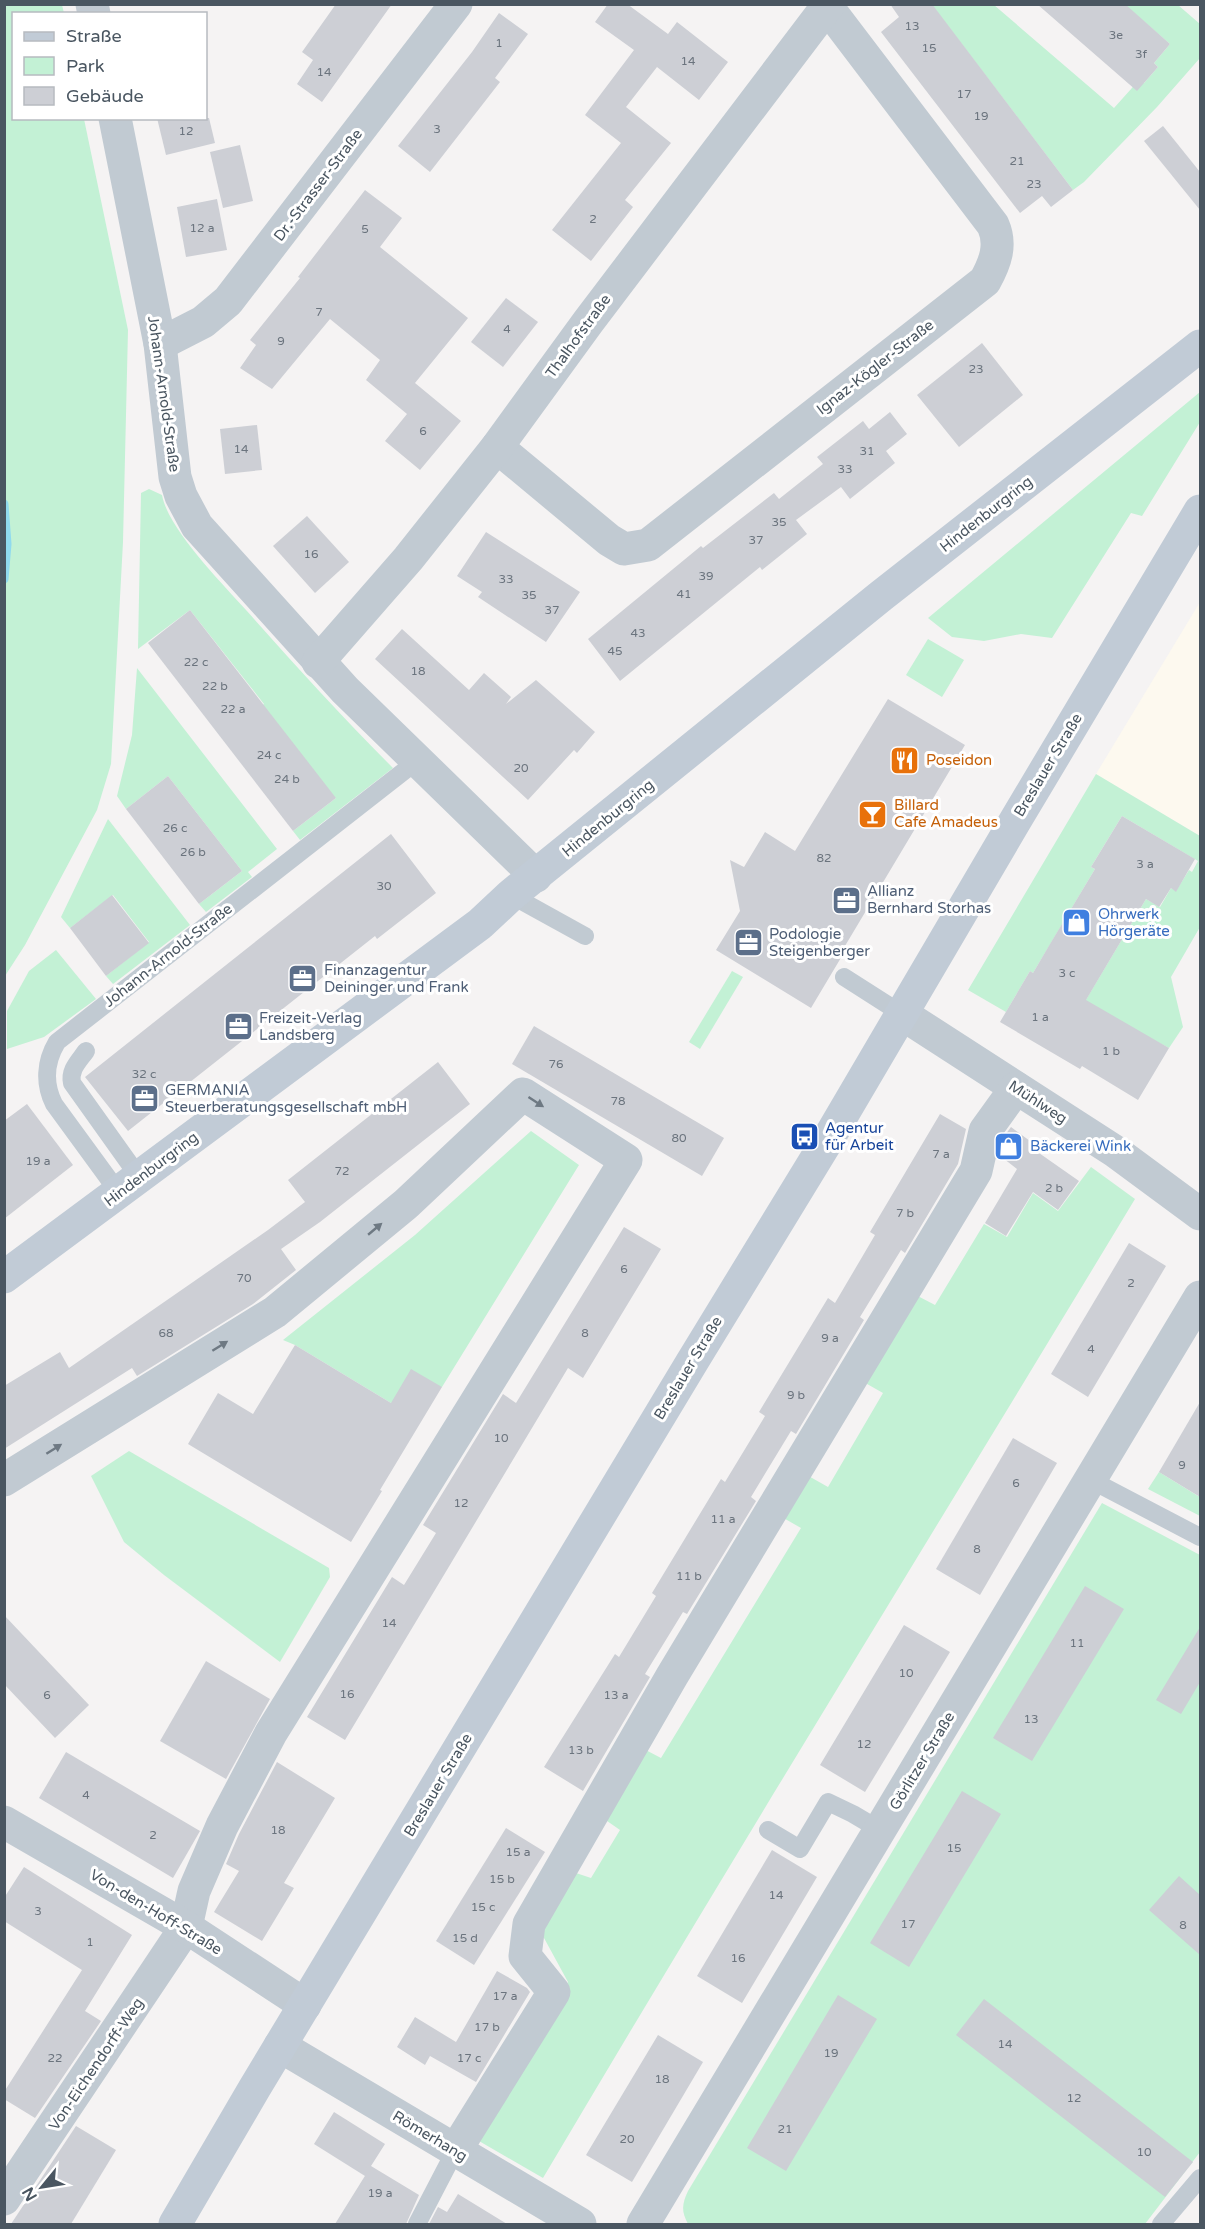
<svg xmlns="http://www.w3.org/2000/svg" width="1205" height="2229" viewBox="0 0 1205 2229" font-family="'Varela Round',sans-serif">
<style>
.commercial{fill:#fdf9ef}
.green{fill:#c3f1d5}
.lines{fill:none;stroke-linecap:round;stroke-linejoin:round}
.stream{stroke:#90daee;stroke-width:9}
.building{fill:#cdcfd5}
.lane{stroke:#c1cad2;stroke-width:18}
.street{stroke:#c1cad2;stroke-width:33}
.secondary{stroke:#c1cbd6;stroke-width:33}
.oneway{fill:#6e7983}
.labels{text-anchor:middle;stroke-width:6;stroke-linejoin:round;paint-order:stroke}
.number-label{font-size:12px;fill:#6b747e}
.street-label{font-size:15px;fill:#4a5661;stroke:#fff}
.food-label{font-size:15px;fill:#c56008;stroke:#fff;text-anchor:start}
.service-label{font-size:15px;fill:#4e5e75;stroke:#fff;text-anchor:start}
.shop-label{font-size:15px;fill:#366cbe;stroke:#fff;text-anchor:start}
.transit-label{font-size:15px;fill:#164399;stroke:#fff;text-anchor:start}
</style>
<rect width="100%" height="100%" fill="#f5f3f3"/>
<path class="commercial" d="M1200 602V836L1096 774Z"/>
<g class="green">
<path d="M5 4 62 5 64 13 14 14V118L84 119 128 330 123 542 111 764 97 810 25 945 5 976Z"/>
<path d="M932 5H994L1114 108 1140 79 1144 83 1158 67 1154 63 1170 44 1125 5H1178L1200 24V58L1157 107 1084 182 1073 190Z"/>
<path d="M1200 392V422L1142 516 1131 513 1052 638 1021 634 984 641 952 637 928 618Z"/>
<path d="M149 489 162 495C168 529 222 583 246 610 294 664 342 717 393 768L300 840 293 831 336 798 221 737 264 704 190 610 138 649 141 493Z"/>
<path d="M928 639 964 660 942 697 906 675Z"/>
<path d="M137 668 277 849 248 872 252 877 206 912 199 904 242 871 168 776 126 809 117 796 132 735Z"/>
<path d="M1096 774 1200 836V927L1171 977 1183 1027 1169 1048 1084 1003 1146 899 1160 907 1171 888 1176 891 1189 870 1192 872 1198 861 1122 816 1091 867 1095 869 1033 973 1030 971 1006 1012 968 990Z"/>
<path d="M108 819 190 925 113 984 106 976 149 942 113 895 70 928 61 917Z"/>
<path d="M56 950 96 999 44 1037 7 1049V1011L29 971Z"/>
<path d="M732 971 743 977 700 1049 689 1042Z"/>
<path d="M531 1131 579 1165 442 1387 391 1403 295 1345 283 1340 415 1235Z"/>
<path d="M1091 1167 1135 1199C938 1525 737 1850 543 2178L479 2141 568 1982 538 1927 570 1871 591 1878 620 1830 597 1814 640 1747 661 1758 801 1528 780 1516 805 1474 828 1487 883 1393 860 1380 912 1293 935 1305 984 1224 1007 1237 1033 1193 1058 1211Z"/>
<path d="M129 1451 329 1568 330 1577 280 1662 164 1575 124 1542 91 1476Z"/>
<path d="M1159 1472 1198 1496 1200 1492V1516L1148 1489Z"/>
<path d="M1102 1503 1200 1555V2152L1145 2224H688C681 2211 682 2204 688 2191Z"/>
</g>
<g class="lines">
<path class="stream" d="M4 504 7 544 4 579"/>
</g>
<g class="building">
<path d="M336 4H392L322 102 297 84 313 60 302 52Z"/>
<path d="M608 4H627L668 34 677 22 728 62 699 100 657 67 626 107 671 143 625 200 633 207 591 261 552 230 621 143 585 115 634 50 595 22Z"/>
<path d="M890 4H932L1073 190 1051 207 1042 196 1020 213 881 32 899 17Z"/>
<path d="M1037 4H1125L1170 44 1154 63 1158 67 1137 91Z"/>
<path d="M499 13 528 34 495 78 500 82 430 172 398 146 472 52Z"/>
<path d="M157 118H209L215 143 166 155Z"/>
<path d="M1163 126 1200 172V210L1144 141Z"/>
<path d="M240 145 253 201 223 208 210 152Z"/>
<path d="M365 190 402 218 380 247 468 318 415 383 461 421 420 470 385 441 407 414 366 380 380 360 330 319 272 389 240 368 256 345 250 340 300 278 298 277Z"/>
<path d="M217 199 227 250 186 257 177 207Z"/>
<path d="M506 298 538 322 503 367 471 342Z"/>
<path d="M982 343 1023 395 959 447 917 395Z"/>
<path d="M890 412 907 434 886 451 895 463 850 499 841 487 796 520 807 534 762 570 760 567 620 681 588 639 701 546 703 548 774 493 779 499 823 464 817 457 863 421 869 429Z"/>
<path d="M257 425 262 470 225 474 220 429Z"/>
<path d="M307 516 349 562 315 593 273 546Z"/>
<path d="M486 532 580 592 546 642 478 597 482 592 457 576Z"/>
<path d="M190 610 336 798 293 831 148 643Z"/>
<path d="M402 629 469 690 484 673 511 697 506 704 536 680 595 732 577 753 574 750 528 800 375 659Z"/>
<path d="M888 699 965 745 842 951V956L811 1008 716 950 740 911 730 860 744 867 765 832 795 851Z"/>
<path d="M168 776 242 871 199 904 126 809Z"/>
<path d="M1122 816 1195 859 1176 892 1171 888 1159 907 1146 899 1086 1000 1169 1048 1138 1100 1082 1066 1080 1069 1000 1022 1030 971 1033 973 1050 944 1095 869 1091 867Z"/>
<path d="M391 834 436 893 377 939 375 936 128 1131 85 1077Z"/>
<path d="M112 895 149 943 106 976 70 928Z"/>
<path d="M534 1026 724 1138 702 1176 512 1064Z"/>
<path d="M438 1062 470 1104 320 1222 281 1249 296 1270 253 1304 137 1376 132 1368 4 1449V1386L60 1352 69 1368 268 1230 305 1202 288 1180Z"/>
<path d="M27 1104 73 1165 4 1219V1121Z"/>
<path d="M940 1114 966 1129 958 1164 905 1253 901 1250 860 1317 864 1320 796 1434 791 1431 751 1497 756 1501 687 1614 683 1612 645 1674 650 1677 583 1791 544 1767 615 1654 619 1657 656 1596 652 1593 721 1479 725 1482 765 1416 759 1412 828 1298 835 1303 875 1235 870 1232Z"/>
<path d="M1011 1127 1041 1149 1039 1153 1079 1181 1058 1210 1033 1192 1006 1236 985 1223 1017 1169 999 1155 1002 1139Z"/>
<path d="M624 1227 661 1249 583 1378 568 1368 345 1740 307 1717 392 1577 404 1585 436 1533 423 1525 503 1394 516 1403Z"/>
<path d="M1129 1243 1166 1266 1088 1397 1051 1374Z"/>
<path d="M295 1345 391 1403 411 1369 442 1387 380 1490 382 1491 351 1542 188 1444 218 1393 253 1414Z"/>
<path d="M1200 1402V1497L1159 1472Z"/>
<path d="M1013 1438 1057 1463 980 1595 936 1569Z"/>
<path d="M1085 1586 1124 1609 1032 1761 993 1738Z"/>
<path d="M4 1615 89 1705 55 1738 4 1684Z"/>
<path d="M904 1625 950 1652 865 1792 820 1765Z"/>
<path d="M1200 1627V1682L1181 1714 1156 1700Z"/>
<path d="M206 1661 270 1699 226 1779 160 1741Z"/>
<path d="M66 1752 200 1831 173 1878 39 1798Z"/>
<path d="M277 1762 335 1798 284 1883 294 1888 262 1941 214 1912 239 1871 226 1864 239 1834Z"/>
<path d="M962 1791 1001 1814 909 1967 870 1943Z"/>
<path d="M506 1828 545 1852 474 1965 436 1941Z"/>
<path d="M772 1850 817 1877 742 2003 697 1976Z"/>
<path d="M24 1867 132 1935 85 2011 101 2021 35 2118 4 2099V2092L82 1970 4 1921V1898Z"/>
<path d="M1179 1876 1200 1895V1955L1149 1910Z"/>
<path d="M497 1971 527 1988 530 1992 476 2082 430 2056 425 2065 397 2047 415 2017 456 2042Z"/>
<path d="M838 1995 877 2019 786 2171 747 2148Z"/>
<path d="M984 1999 1193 2162 1165 2197 956 2035Z"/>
<path d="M658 2035 703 2062 632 2182 586 2155Z"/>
<path d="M334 2112 385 2144 371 2166 419 2195 406 2224H335L368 2171 365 2176 314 2144Z"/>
<path d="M76 2126 116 2150 71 2224H11Z"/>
<path d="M458 2194 507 2224H429L438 2207 447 2212Z"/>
</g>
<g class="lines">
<g class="lane">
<path d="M511 895 585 936"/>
<path d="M844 977 902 1014"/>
<path d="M86 1051C79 1061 69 1070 72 1083L139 1177"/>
<path d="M119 1193 54 1104C44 1084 45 1062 57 1042L417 761"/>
<path d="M1091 1480 1200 1537"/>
<path d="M768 1830 800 1849 828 1802 853 1814 880 1830"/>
<path d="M417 2224 455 2151"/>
<path d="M1161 2224 1200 2178"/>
</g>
<g class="street">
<path d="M92 4 94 14"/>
<path d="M115 118 160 344 175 477 181 496 197 526 345 690 536 876"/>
<path d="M160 344 203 322 228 301 456 4"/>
<path d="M497 447 609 540 624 549 648 545 985 281C995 263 1002 245 993 225L825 4"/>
<path d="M318 662 408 559 497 447 588 322 829 4"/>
<path d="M902 1014 1116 1152 1200 1214"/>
<path d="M4 1480 275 1312 406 1204 523 1094 626 1160 271 1733 222 1826 194 1891 186 1927 4 2199"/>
<path d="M4 1822 186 1927 305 2005"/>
<path d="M280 2046 580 2224"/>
<path d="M455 2151 554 1992 525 1956 529 1924 672 1676 976 1171 985 1131 1016 1088"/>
<path d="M643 2224 1200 1297"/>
</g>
<g class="secondary">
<path d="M4 1277 480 924 511 895 881 596 1200 346"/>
<path d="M175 2224 254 2089 692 1362 827 1141 1015 821 1200 511"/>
</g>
</g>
<defs><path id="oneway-solid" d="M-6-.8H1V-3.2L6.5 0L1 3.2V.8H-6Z" transform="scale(1.5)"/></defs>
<g class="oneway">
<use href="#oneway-solid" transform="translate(536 1102) rotate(33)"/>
<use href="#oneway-solid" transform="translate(375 1229) rotate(-40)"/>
<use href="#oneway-solid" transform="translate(220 1346) rotate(-32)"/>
<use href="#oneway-solid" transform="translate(54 1449) rotate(-32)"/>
</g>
<defs>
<symbol id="restaurant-square" viewBox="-11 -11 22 22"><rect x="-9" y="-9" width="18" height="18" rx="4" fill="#e8710a" stroke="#fff"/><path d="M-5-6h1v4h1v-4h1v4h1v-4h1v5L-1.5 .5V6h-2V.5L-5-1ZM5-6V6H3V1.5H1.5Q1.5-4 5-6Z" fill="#fff"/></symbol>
<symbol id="bar-square" viewBox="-11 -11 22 22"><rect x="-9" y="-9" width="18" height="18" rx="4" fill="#e8710a" stroke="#fff"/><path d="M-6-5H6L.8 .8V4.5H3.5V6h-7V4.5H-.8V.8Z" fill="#fff"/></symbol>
<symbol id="office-square" viewBox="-11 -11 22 22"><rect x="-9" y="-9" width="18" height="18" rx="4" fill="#5c6f8a" stroke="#fff"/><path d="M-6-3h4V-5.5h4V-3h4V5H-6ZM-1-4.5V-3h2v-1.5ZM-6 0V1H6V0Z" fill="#fff"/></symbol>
<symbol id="shop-square" viewBox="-11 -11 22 22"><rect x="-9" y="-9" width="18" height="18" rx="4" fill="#3f7fe0" stroke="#fff"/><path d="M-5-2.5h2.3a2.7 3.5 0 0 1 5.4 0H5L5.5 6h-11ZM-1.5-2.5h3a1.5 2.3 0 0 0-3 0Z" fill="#fff"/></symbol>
<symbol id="bus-square" viewBox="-11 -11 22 22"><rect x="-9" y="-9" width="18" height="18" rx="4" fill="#1a4fb4" stroke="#fff"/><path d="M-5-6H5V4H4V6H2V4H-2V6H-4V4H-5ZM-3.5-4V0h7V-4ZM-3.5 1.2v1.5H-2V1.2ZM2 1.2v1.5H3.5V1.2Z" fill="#fff"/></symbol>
</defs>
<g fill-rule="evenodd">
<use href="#restaurant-square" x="888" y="744" width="33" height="33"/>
<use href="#bar-square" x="856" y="798" width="33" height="33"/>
<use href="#office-square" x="830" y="884" width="33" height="33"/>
<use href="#shop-square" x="1060" y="906" width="33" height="33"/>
<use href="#office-square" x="732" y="926" width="33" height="33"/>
<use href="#office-square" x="286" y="962" width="33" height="33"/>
<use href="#office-square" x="222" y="1010" width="33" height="33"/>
<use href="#office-square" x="128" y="1082" width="33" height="33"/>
<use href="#bus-square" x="788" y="1120" width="33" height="33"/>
<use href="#shop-square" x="992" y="1130" width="33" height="33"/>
</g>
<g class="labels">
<g class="number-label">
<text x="912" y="30">13</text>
<text x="1116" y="39">3e</text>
<text x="499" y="47">1</text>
<text x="929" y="52">15</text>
<text x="1141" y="58">3f</text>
<text x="688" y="65">14</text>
<text x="324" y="76">14</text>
<text x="964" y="98">17</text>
<text x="981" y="120">19</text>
<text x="437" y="133">3</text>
<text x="186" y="135">12</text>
<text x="1017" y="165">21</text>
<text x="1034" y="188">23</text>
<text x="593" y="223">2</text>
<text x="202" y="232">12 a</text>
<text x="365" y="233">5</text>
<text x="319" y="316">7</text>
<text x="507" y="333">4</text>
<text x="281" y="345">9</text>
<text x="976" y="373">23</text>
<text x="423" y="435">6</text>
<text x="241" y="453">14</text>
<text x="867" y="455">31</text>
<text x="845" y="473">33</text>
<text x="779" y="526">35</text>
<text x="756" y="544">37</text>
<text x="311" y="558">16</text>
<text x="706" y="580">39</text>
<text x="506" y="583">33</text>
<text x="684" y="598">41</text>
<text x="529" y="599">35</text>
<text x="552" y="614">37</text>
<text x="638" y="637">43</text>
<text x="615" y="655">45</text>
<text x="196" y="666">22 c</text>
<text x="418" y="675">18</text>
<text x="215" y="690">22 b</text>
<text x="233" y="713">22 a</text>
<text x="269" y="759">24 c</text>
<text x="521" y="772">20</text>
<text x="287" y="783">24 b</text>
<text x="175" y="832">26 c</text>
<text x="193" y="856">26 b</text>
<text x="824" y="862">82</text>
<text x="1145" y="868">3 a</text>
<text x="384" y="890">30</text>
<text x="1067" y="977">3 c</text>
<text x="1040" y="1021">1 a</text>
<text x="1111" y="1055">1 b</text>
<text x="556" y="1068">76</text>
<text x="144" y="1078">32 c</text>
<text x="618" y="1105">78</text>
<text x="679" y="1142">80</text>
<text x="941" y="1158">7 a</text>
<text x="38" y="1165">19 a</text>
<text x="342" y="1175">72</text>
<text x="1054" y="1192">2 b</text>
<text x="905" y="1217">7 b</text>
<text x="624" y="1273">6</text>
<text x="244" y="1282">70</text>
<text x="1131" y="1287">2</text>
<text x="166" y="1337">68</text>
<text x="585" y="1337">8</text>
<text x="830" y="1342">9 a</text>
<text x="1091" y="1353">4</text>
<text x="796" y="1399">9 b</text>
<text x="501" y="1442">10</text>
<text x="1182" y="1469">9</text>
<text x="1016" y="1487">6</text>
<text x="461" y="1507">12</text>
<text x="723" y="1523">11 a</text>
<text x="977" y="1553">8</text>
<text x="689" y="1580">11 b</text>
<text x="389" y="1627">14</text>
<text x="1077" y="1647">11</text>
<text x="906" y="1677">10</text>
<text x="347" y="1698">16</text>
<text x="47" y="1699">6</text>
<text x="616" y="1699">13 a</text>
<text x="1031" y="1723">13</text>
<text x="864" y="1748">12</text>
<text x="581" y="1754">13 b</text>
<text x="86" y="1799">4</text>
<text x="278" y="1834">18</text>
<text x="153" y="1839">2</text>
<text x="954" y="1852">15</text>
<text x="518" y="1856">15 a</text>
<text x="502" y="1883">15 b</text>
<text x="776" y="1899">14</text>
<text x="483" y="1911">15 c</text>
<text x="38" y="1915">3</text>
<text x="908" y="1928">17</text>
<text x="1183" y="1929">8</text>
<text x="465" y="1942">15 d</text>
<text x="90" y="1946">1</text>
<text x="738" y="1962">16</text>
<text x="505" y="2000">17 a</text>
<text x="487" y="2031">17 b</text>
<text x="1005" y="2048">14</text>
<text x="831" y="2057">19</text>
<text x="55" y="2062">22</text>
<text x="469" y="2062">17 c</text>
<text x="662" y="2083">18</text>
<text x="1074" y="2102">12</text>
<text x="785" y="2133">21</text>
<text x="627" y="2143">20</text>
<text x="1144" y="2156">10</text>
<text x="380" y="2197">19 a</text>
</g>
<g class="street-label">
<text transform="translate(318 185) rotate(-53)" y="5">Dr.-Strasser-Straße</text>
<text transform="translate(578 336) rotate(-54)" y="5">Thalhofstraße</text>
<text transform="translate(875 367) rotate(-38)" y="5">Ignaz-Kögler-Straße</text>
<text transform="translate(164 394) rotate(82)" y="5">Johann-Arnold-Straße</text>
<text transform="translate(986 514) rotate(-38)" y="5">Hindenburgring</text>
<text transform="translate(1048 765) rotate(-59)" y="5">Breslauer Straße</text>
<text transform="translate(608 818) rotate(-39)" y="5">Hindenburgring</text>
<text transform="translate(168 955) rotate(-38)" y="5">Johann-Arnold-Straße</text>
<text transform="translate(1038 1102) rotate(33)" y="5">Mühlweg</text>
<text transform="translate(151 1169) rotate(-37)" y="5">Hindenburgring</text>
<text transform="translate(688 1368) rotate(-59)" y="5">Breslauer Straße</text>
<text transform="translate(922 1761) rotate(-59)" y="5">Görlitzer Straße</text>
<text transform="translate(438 1785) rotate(-59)" y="5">Breslauer Straße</text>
<text transform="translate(156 1912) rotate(31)" y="5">Von-den-Hoff-Straße</text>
<text transform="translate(96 2064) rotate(-56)" y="5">Von-Eichendorff-Weg</text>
<text transform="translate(430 2136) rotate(31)" y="5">Römerhang</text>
</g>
<g class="food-label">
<text x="926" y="765">Poseidon</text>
<text x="894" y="810">Billard<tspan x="894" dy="17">Cafe Amadeus</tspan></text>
</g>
<g class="service-label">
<text x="867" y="896">Allianz<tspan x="867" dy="17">Bernhard Storhas</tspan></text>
<text x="769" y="939">Podologie<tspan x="769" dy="17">Steigenberger</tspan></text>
<text x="324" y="975">Finanzagentur<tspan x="324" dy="17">Deininger und Frank</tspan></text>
<text x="259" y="1023">Freizeit-Verlag<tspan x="259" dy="17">Landsberg</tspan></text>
<text x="165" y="1095">GERMANIA<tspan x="165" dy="17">Steuerberatungsgesellschaft mbH</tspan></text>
</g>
<g class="shop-label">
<text x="1098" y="919">Ohrwerk<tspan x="1098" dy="17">Hörgeräte</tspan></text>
<text x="1030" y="1151">Bäckerei Wink</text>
</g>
<g class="transit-label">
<text x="825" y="1133">Agentur<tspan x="825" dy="17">für Arbeit</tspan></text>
</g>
</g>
<rect width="1205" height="2229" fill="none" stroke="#4a5661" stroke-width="12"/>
<rect x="12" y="12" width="195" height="108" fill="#ffffff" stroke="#b7bbc0" stroke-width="1.5"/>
<rect x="24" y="32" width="30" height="9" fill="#c1cbd6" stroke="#b7bbc0" stroke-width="1.5"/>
<text x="66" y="42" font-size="18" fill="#4a5661">Straße</text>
<rect x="24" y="57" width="30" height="18" fill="#c3f1d5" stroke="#b7bbc0" stroke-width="1.5"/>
<text x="66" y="72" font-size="18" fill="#4a5661">Park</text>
<rect x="24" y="87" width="30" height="18" fill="#cdcfd5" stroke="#b7bbc0" stroke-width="1.5"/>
<text x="66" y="102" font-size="18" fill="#4a5661">Gebäude</text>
<g transform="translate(42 2187) rotate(240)" stroke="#ffffff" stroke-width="4.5" paint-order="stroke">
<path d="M0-4.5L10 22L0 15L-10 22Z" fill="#4a5661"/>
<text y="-9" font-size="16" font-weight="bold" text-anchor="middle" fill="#4a5661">N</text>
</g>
</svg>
